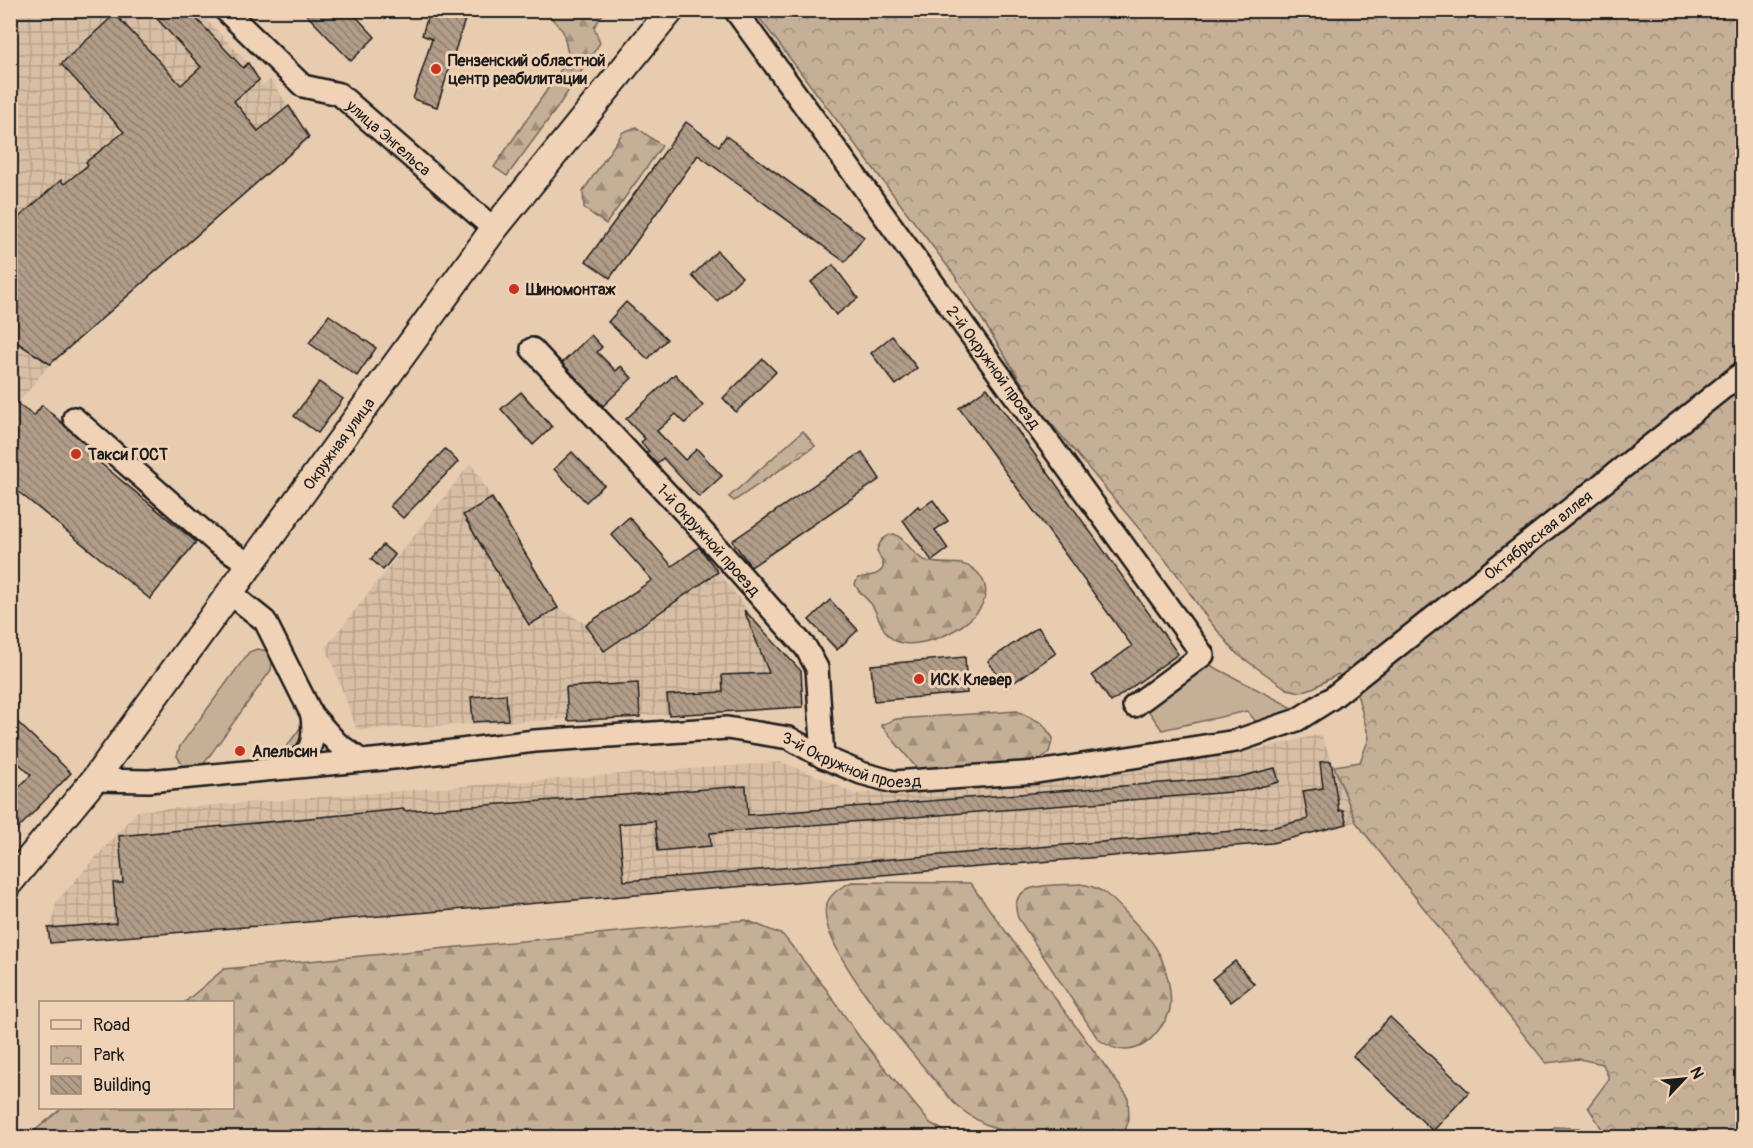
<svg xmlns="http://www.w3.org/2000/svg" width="1753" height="1148" viewBox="0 0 1753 1148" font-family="Pangolin,sans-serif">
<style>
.industrial{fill:url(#industrial-grid)}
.green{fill:#c6af97;stroke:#71665a;stroke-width:1.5}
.forest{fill:url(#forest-firs);stroke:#71665a;stroke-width:1.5}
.park{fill:url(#park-crowns);stroke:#71665a;stroke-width:1.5}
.building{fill:url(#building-back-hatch);stroke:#1c1c1c;stroke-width:1.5}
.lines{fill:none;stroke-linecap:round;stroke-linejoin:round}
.minor-casing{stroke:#1c1c1c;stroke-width:26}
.major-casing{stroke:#1c1c1c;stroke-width:30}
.minor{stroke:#f0d3b6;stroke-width:21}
.major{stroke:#f0d3b6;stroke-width:26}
.poi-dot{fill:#c8321e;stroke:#f0d3b6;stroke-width:2}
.labels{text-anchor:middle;stroke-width:6;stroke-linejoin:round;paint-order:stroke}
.poi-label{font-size:16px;font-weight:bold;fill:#1c1c1c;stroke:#f0d3b6;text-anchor:start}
.street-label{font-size:16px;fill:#1c1c1c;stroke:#f0d3b6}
</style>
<defs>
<pattern id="industrial-grid" width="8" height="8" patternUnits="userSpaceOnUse" patternTransform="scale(1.5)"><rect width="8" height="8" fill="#d8bea4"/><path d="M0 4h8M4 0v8" fill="none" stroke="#b9a38d"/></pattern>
<pattern id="forest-firs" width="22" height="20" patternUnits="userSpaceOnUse" patternTransform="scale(1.5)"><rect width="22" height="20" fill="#c6af97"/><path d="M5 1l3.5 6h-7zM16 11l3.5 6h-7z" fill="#a08e7a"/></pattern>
<pattern id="park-crowns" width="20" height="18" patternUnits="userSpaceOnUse" patternTransform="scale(1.5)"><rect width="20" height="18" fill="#c6af97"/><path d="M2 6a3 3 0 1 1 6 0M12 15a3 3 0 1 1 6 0" fill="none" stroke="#a08e7a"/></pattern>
<pattern id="building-back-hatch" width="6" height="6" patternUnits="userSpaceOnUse" patternTransform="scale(1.5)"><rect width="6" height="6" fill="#b29d89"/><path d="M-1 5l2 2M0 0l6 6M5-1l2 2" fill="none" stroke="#907f6f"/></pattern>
</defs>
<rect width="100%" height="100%" fill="#e8ccb0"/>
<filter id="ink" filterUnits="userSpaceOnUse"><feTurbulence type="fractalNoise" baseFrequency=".0167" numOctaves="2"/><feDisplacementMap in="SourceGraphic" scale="12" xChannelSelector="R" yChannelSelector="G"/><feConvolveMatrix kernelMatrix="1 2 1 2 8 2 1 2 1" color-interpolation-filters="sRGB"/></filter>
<g filter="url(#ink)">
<g class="industrial">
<path d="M11 11H198L247 62 177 123 248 63 262 85 271 80 309 137 50 364 11 412Z"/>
<path d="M471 463 557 607 586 624 700 547 761 628 801 671 803 707 357 730 326 647Z"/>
<path d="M1321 734 1356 822 1272 843 50 943 48 928 53 920 56 902 137 811 781 762 827 780 854 794 1035 779 1242 753Z"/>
</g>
<g class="green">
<path d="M257 649 267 651 272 660 271 670 203 765 193 769 183 766 177 756 180 746 249 652Z"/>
<path d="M1204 662 1299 711 1258 724 1247 711 1162 730 1145 706Z"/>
<path d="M303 724 305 738 292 757 277 760Z"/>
</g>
<g class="forest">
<path d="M545 11H605L594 27 600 43 557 108 507 176 494 167 569 58 563 31Z"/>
<path d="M636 127 662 146 606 224 584 208 583 191 623 132Z"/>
<path d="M894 534C907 539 911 554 924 560 941 568 962 557 977 572 1014 611 922 657 894 640 882 633 879 616 872 605 867 598 858 593 855 584L858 578C865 576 885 576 883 564 882 560 878 555 877 550 880 541 884 536 894 534Z"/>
<path d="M1017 711 1042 723 1053 738 1049 752 1034 764 919 771 881 725 896 719Z"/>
<path d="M852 882 970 883 1128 1097 1129 1119 1123 1137C1061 1138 1003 1148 954 1103 924 1066 816 950 826 906 830 893 841 887 852 882Z"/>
<path d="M1080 884C1103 887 1113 899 1128 915 1141 930 1157 944 1163 963 1168 975 1172 996 1170 1009 1168 1018 1163 1025 1157 1032 1140 1054 1119 1055 1098 1039L1018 918C1005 880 1054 886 1080 884Z"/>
<path d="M746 920 783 935 826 989 860 1038 930 1123 955 1137H27L62 1108H232V1002H185L224 969Z"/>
</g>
<g class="park">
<path d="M754 11H1742V1137H1607L1588 1107 1609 1079 1603 1064 1579 1059 1546 1063 1356 822 1334 766 1360 762 1369 738 1358 697 1338 674 1315 687 1301 692 1287 689 1237 654 1207 618 1176 573 1035 404 955 276Z"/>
<path d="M803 431 815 446 734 501 729 497Z"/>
<path d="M1554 1127 1579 1128 1584 1137H1546Z"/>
</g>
<g class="building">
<path d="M149 10H188L243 68 248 63 259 80 234 101 258 131 289 106 309 137 50 364 10 338V225L61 180 64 184 88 165 86 162 124 132 61 64 115 14 181 85 201 67Z"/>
<path d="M302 10H350L375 37 351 61Z"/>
<path d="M442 10H468L437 107 413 99 432 39 422 35 429 13 440 16Z"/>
<path d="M686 122 719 146 726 136 864 237 845 262 698 155 610 278 586 261Z"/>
<path d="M717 251 742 277 717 301 692 276Z"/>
<path d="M833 265 858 298 836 315 811 282Z"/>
<path d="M626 302 667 339 648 359 608 322Z"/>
<path d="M329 315 376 348 357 376 309 343Z"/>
<path d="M591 335 602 347 597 352 616 371 621 366 632 378 603 406 562 363Z"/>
<path d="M892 336 917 368 896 385 871 353Z"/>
<path d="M763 359 776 372 736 412 723 398Z"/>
<path d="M675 374 703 406 685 423 676 414 657 431 685 460 697 449 722 476 699 497 663 458 657 464 646 453 649 451 641 442 645 439 626 419Z"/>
<path d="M319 382 343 399 318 433 294 416Z"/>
<path d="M987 388 1178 654 1111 702 1092 675 1132 646 959 408Z"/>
<path d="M521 392 552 427 533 445 501 409Z"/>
<path d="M10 398 34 416 42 405 102 459 99 462 196 542 150 599 10 485Z"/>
<path d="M445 449 458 462 403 518 390 506Z"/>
<path d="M572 452 604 485 586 502 554 469Z"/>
<path d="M862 452 880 479 751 567 732 541Z"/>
<path d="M492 498 558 608 529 625 463 515Z"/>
<path d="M933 500 948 521 935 530 948 549 932 561 903 520 918 506 920 509Z"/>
<path d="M629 517 672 566 699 547 718 572 604 651 586 625 652 580 611 534Z"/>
<path d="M383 545 395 555 383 570 371 559Z"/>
<path d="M830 600 858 630 837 650 809 620Z"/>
<path d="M744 610 801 671 803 707 669 715 667 695 723 692 722 675 769 673Z"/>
<path d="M1038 627 1056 653 1006 688 988 661Z"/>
<path d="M965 657 967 693 874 701 871 665Z"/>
<path d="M638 683 640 717 568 721 566 687Z"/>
<path d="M506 694 508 720 473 722 471 697Z"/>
<path d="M10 715 71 773 10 837V796L31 775 10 755Z"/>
<path d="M1331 761 1339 811 1343 810 1347 824 1272 843 50 943 48 928 116 923 113 883H123L119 836 404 809V811L746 786 748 815 1239 777 1275 768 1279 782 1244 791 710 833 711 846 658 851 655 821 619 824 624 881 1270 828 1308 819 1303 791 1323 788 1320 762Z"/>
<path d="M1235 961 1254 984 1231 1002 1212 979Z"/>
<path d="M1390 1017 1469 1092 1433 1131 1353 1056Z"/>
</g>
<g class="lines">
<defs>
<g id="minor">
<path id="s1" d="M225 10 303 86 339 94 494 229"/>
<path id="s2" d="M735 10 1203 655 1134 706"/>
<path id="s3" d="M532 349 703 532 806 648 817 668 823 757"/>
<path d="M74 418 217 543 251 565"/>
<path d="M231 594 265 621 312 715 337 743 362 761"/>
<path d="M288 768C312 752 315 744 312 715"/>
<path id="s4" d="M94 780 149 781 404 757 535 741 727 728 789 738 823 757 861 773 894 782 1037 772 1236 741 1297 720 1332 698 1742 373"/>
</g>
<g id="major">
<path id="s5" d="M10 882 94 780 494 229 671 10"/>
</g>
</defs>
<use href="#minor" class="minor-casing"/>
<use href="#major" class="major-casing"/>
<use href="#minor" class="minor"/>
<use href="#major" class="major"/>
</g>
</g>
<g class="poi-dot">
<circle cx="436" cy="69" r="6"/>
<circle cx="514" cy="289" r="6"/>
<circle cx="76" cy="454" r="6"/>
<circle cx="919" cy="679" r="6"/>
<circle cx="240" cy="751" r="6"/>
</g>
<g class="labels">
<g class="poi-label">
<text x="448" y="66">Пензенский областной<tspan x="448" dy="18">центр реабилитации</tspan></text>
<text x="526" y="295">Шиномонтаж</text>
<text x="88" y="460">Такси ГОСТ</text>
<text x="931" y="685">ИСК Клевер</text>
<text x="252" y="757">Апельсин</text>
</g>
<g class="street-label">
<text dy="6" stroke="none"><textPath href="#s1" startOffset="212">улица Энгельса</textPath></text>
<text dy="6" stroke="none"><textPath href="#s2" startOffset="441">2-й Окружной проезд</textPath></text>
<text dy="6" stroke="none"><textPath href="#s5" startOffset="548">Окружная улица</textPath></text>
<text dy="6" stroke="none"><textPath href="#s4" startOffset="1526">Октябрьская аллея</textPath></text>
<text dy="6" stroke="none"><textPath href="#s3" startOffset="260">1-й Окружной проезд</textPath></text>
<text dy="6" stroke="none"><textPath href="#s4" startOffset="766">3-й Окружной проезд</textPath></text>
</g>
</g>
<rect width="1753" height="1148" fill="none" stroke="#f0d3b6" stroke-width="36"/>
<rect x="18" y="18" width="1717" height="1112" fill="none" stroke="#1c1c1c" stroke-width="2" filter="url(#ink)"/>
<rect x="39" y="1001" width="195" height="108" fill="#f0d3b6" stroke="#9b8a78" stroke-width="1.5"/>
<rect x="51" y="1020" width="30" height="9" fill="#f0d3b6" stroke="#9b8a78" stroke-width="1.5"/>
<text x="93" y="1031" font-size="18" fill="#1c1c1c">Road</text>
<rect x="51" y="1046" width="30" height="18" fill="url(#park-crowns)" stroke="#9b8a78" stroke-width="1.5"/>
<text x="93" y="1061" font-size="18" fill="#1c1c1c">Park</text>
<rect x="51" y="1076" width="30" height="18" fill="url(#building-back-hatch)" stroke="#9b8a78" stroke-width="1.5"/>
<text x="93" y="1091" font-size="18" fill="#1c1c1c">Building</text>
<g transform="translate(1684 1079) rotate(64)" stroke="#f0d3b6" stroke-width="4.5" paint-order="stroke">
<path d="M0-4.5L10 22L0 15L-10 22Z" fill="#1c1c1c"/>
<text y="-9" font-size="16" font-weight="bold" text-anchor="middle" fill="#1c1c1c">N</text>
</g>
</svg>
